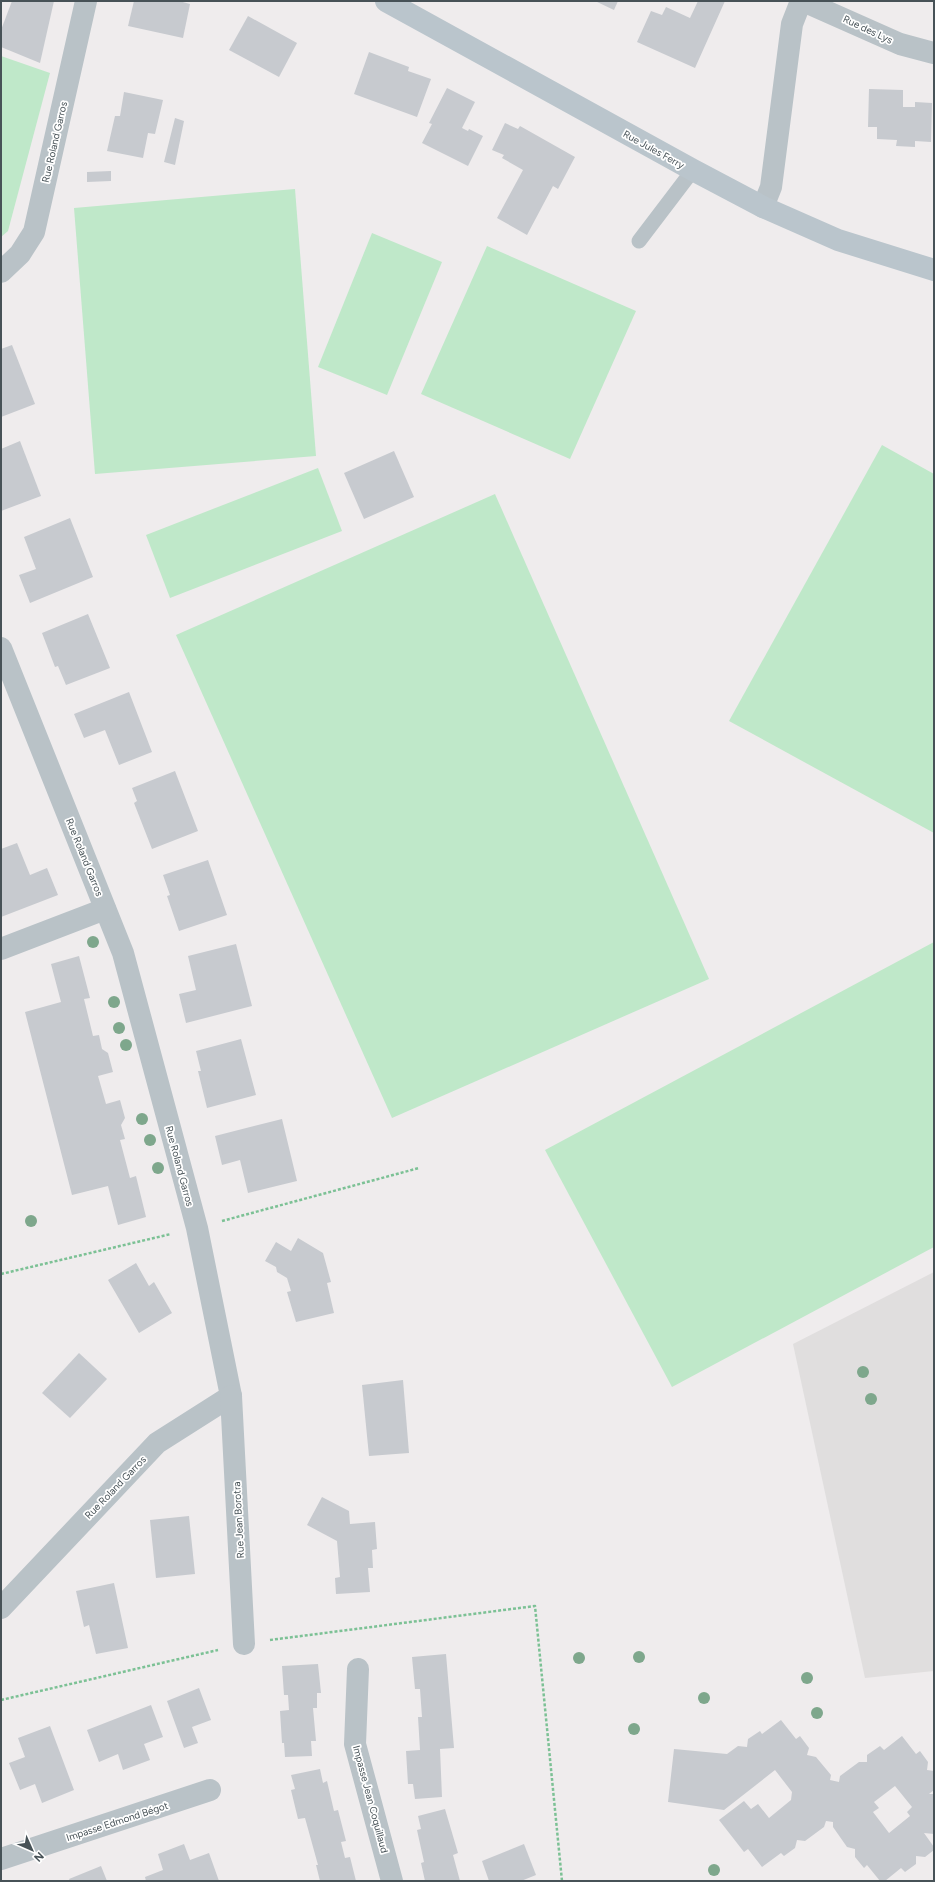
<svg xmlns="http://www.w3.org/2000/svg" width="935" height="1882" viewBox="0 0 935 1882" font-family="Figtree,sans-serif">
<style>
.education{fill:#e0dede}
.green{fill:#bfe8c9}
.building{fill:#c7cacf;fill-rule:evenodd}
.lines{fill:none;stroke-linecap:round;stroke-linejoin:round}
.path{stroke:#7cc195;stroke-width:2.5;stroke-dasharray:3 2;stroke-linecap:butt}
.lane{stroke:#b9c2c7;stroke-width:15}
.street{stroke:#b9c2c7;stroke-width:22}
.secondary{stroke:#bac5cc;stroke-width:22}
.tree{fill:#7ea78c}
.labels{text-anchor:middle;stroke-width:3.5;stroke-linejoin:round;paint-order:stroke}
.street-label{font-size:10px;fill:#475257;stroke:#fff}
</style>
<rect width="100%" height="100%" fill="#efeced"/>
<path class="education" d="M934 1272V1671L865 1678 793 1344Z"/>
<g class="green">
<path d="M1 56 50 73 8 231 1 237Z"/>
<path d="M295 189 316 456 95 474 74 208Z"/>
<path d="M372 233 442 262 387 395 318 367Z"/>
<path d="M487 246 636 311 570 459 421 394Z"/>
<path d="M882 445 934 474V833L729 721Z"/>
<path d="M318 468 342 531 170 598 146 535Z"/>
<path d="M495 494 709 979 392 1118 176 635Z"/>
<path d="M934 942V1247L672 1387 545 1150Z"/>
</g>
<g class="building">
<path d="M12 1H54L40 63 1 47V30Z"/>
<path d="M134 1H179L190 4 183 38 128 26Z"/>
<path d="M595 1H618L614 10Z"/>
<path d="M698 1H725L695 68 637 42 651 11 662 15 666 7 690 18Z"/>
<path d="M248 16 297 43 279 77 229 50Z"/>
<path d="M369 52 409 67 408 71 431 79 417 117 354 94Z"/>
<path d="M447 88 475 102 462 128 468 131 469 129 483 136 468 166 422 143 432 124 429 123Z"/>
<path d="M869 89 903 90V107H915V102L932 103 931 142 915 141V147L896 146 897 140 877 139V127H868Z"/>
<path d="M124 92 163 100 155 134 148 133 143 158 107 151 115 116H120Z"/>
<path d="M175 118 184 121 175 165 164 162Z"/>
<path d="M505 123 518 129 520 126 575 157 558 189 553 186 527 235 497 218 523 170 502 158 504 155 492 150Z"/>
<path d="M111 171V181L87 182V172Z"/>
<path d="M12 345 35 404 1 417V349Z"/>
<path d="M20 441 41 496 1 511V449Z"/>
<path d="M394 451 414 497 364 519 344 473Z"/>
<path d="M70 518 93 577 30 603 19 575 36 569 24 537Z"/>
<path d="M88 614 110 668 66 685 58 666 55 667 42 633Z"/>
<path d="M129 692 152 752 119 765 105 730 84 738 74 714Z"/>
<path d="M175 771 198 831 152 849 134 803 137 801 132 788Z"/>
<path d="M17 843 30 875 47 868 58 895 1 917V849Z"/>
<path d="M208 860 227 915 179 931 167 896 170 895 163 875Z"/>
<path d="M236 944 252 1006 186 1023 179 994 196 990 188 956Z"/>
<path d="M79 956 90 998 84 999 93 1036 99 1035 102 1049 108 1053 113 1072 98 1076 106 1104 120 1100 125 1118 121 1125 125 1139 120 1140 130 1178 136 1176 146 1217 118 1225 108 1186 72 1195 25 1012 61 1002 51 964Z"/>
<path d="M241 1039 256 1095 207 1108 198 1071H201L196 1051Z"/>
<path d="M282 1119 297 1181 248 1193 240 1160 222 1165 215 1136Z"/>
<path d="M298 1238 323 1253 331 1282 327 1283 334 1313 296 1322 287 1292 291 1291 287 1278 277 1272 276 1267 265 1261 276 1242 291 1251Z"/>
<path d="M136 1263 149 1286 154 1282 172 1313 139 1333 108 1280Z"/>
<path d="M79 1353 107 1379 70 1418 42 1393Z"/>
<path d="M403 1380 409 1453 369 1456 362 1385Z"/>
<path d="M322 1497 349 1511 350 1524 375 1522 377 1549 372 1550 373 1568H368L370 1592 336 1594 335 1578 340 1577 337 1541 307 1525Z"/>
<path d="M189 1516 195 1574 156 1578 150 1520Z"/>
<path d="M114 1583 128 1648 96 1654 89 1625 84 1627 76 1591Z"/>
<path d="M446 1654 454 1748 440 1749 442 1797 415 1799 413 1784H408L406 1751 420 1750 418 1717H422L420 1689H415L412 1657Z"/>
<path d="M318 1664 321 1693H317V1708H313L316 1741H311L312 1756 285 1757 284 1743H282L280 1711 289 1710 288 1695H284L282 1666Z"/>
<path d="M199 1688 211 1720 192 1727 198 1743 184 1748 167 1701Z"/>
<path d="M151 1705 163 1737 144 1744 150 1760 123 1770 118 1754 99 1762 87 1730Z"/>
<path d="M781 1720 796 1739 800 1736 809 1748 807 1755 816 1757 831 1775 830 1780 839 1782 840 1776 859 1762H867V1755L880 1746 884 1750 902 1736 916 1754 920 1751 928 1762 927 1770 934 1771V1790L929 1794H934V1834L924 1833 934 1847V1850L925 1857 916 1856V1864L905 1872 901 1868 885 1881H880L867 1865 864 1868 855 1857V1849L847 1847 833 1827V1822L826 1821 824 1827 805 1841 797 1840 795 1848 784 1856 781 1853 762 1867 748 1849 744 1852 719 1820 744 1801 751 1809 758 1804 769 1818 791 1800 792 1792 775 1770 724 1810 668 1802 674 1749 727 1754 738 1746 747 1747 748 1739 760 1731 762 1734ZM895 1786 912 1807 907 1812 910 1816 889 1833 873 1812 879 1808 874 1802Z"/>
<path d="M50 1726 74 1790 42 1803 35 1784 20 1790 9 1763 25 1757 18 1738Z"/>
<path d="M320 1769 323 1783 327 1781 334 1811 338 1810 346 1841 341 1842 345 1858 350 1857 356 1881H320L316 1865H318L305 1818 298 1819 291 1790 295 1789 291 1775Z"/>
<path d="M445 1809 458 1853 453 1855 460 1881H425L421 1863 424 1862 417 1830 421 1829 418 1816Z"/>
<path d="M184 1844 190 1860 209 1853 219 1881H146L145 1877 163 1870 158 1854Z"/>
<path d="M524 1844 536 1875 521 1881H489L482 1861Z"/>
<path d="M101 1866 107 1881H70L69 1879Z"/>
</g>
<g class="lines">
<g class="path">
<path d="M222 1221 419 1168"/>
<path d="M1 1274 171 1234"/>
<path d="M270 1640 535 1606 562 1881"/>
<path d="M1 1700 218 1650"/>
</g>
<path class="lane" d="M639 241 693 170"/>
<g class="street">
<path d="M803 1 900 44 934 53"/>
<path d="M763 207 771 187 792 24 801 1"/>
<path d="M1 272 20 254 34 232 86 1"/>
<path d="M1 648 123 953 197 1228 231 1396 157 1443 1 1608"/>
<path d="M1 949 105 909"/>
<path d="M231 1396 244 1644"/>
<path d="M358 1669 355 1744 392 1881"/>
<path d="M1 1859 210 1790"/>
</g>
<path class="secondary" d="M386 1 693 170 763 207 838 240 934 270"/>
</g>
<g class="tree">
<circle cx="93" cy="942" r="6"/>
<circle cx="114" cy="1002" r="6"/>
<circle cx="119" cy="1028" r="6"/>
<circle cx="126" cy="1045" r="6"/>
<circle cx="142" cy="1119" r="6"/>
<circle cx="150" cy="1140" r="6"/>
<circle cx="158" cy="1168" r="6"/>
<circle cx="31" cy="1221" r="6"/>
<circle cx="863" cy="1372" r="6"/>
<circle cx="871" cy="1399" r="6"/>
<circle cx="639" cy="1657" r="6"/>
<circle cx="579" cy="1658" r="6"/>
<circle cx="807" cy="1678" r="6"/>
<circle cx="704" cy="1698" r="6"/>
<circle cx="817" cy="1713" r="6"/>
<circle cx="634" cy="1729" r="6"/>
<circle cx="714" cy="1870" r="6"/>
</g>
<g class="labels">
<g class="street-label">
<text transform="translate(868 29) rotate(25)" y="4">Rue des Lys</text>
<text transform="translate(54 142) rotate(-77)" y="4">Rue Roland Garros</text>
<text transform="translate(654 149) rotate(29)" y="4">Rue Jules Ferry</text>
<text transform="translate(85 857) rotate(68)" y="4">Rue Roland Garros</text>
<text transform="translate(180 1166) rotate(75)" y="4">Rue Roland Garros</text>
<text transform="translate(115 1487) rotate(-46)" y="4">Rue Roland Garros</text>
<text transform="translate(238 1520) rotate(-93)" y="4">Rue Jean Borotra</text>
<text transform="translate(371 1799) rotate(75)" y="4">Impasse Jean Coquillaud</text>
<text transform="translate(117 1821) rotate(-18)" y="4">Impasse Edmond Bégot</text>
</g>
</g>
<rect width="935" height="1882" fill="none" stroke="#475257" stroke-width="4"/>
<g transform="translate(32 1850) rotate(135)" stroke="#ffffff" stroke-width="3" paint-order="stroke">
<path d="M0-3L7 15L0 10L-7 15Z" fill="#475257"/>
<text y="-6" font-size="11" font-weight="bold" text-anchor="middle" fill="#475257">N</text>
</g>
</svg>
